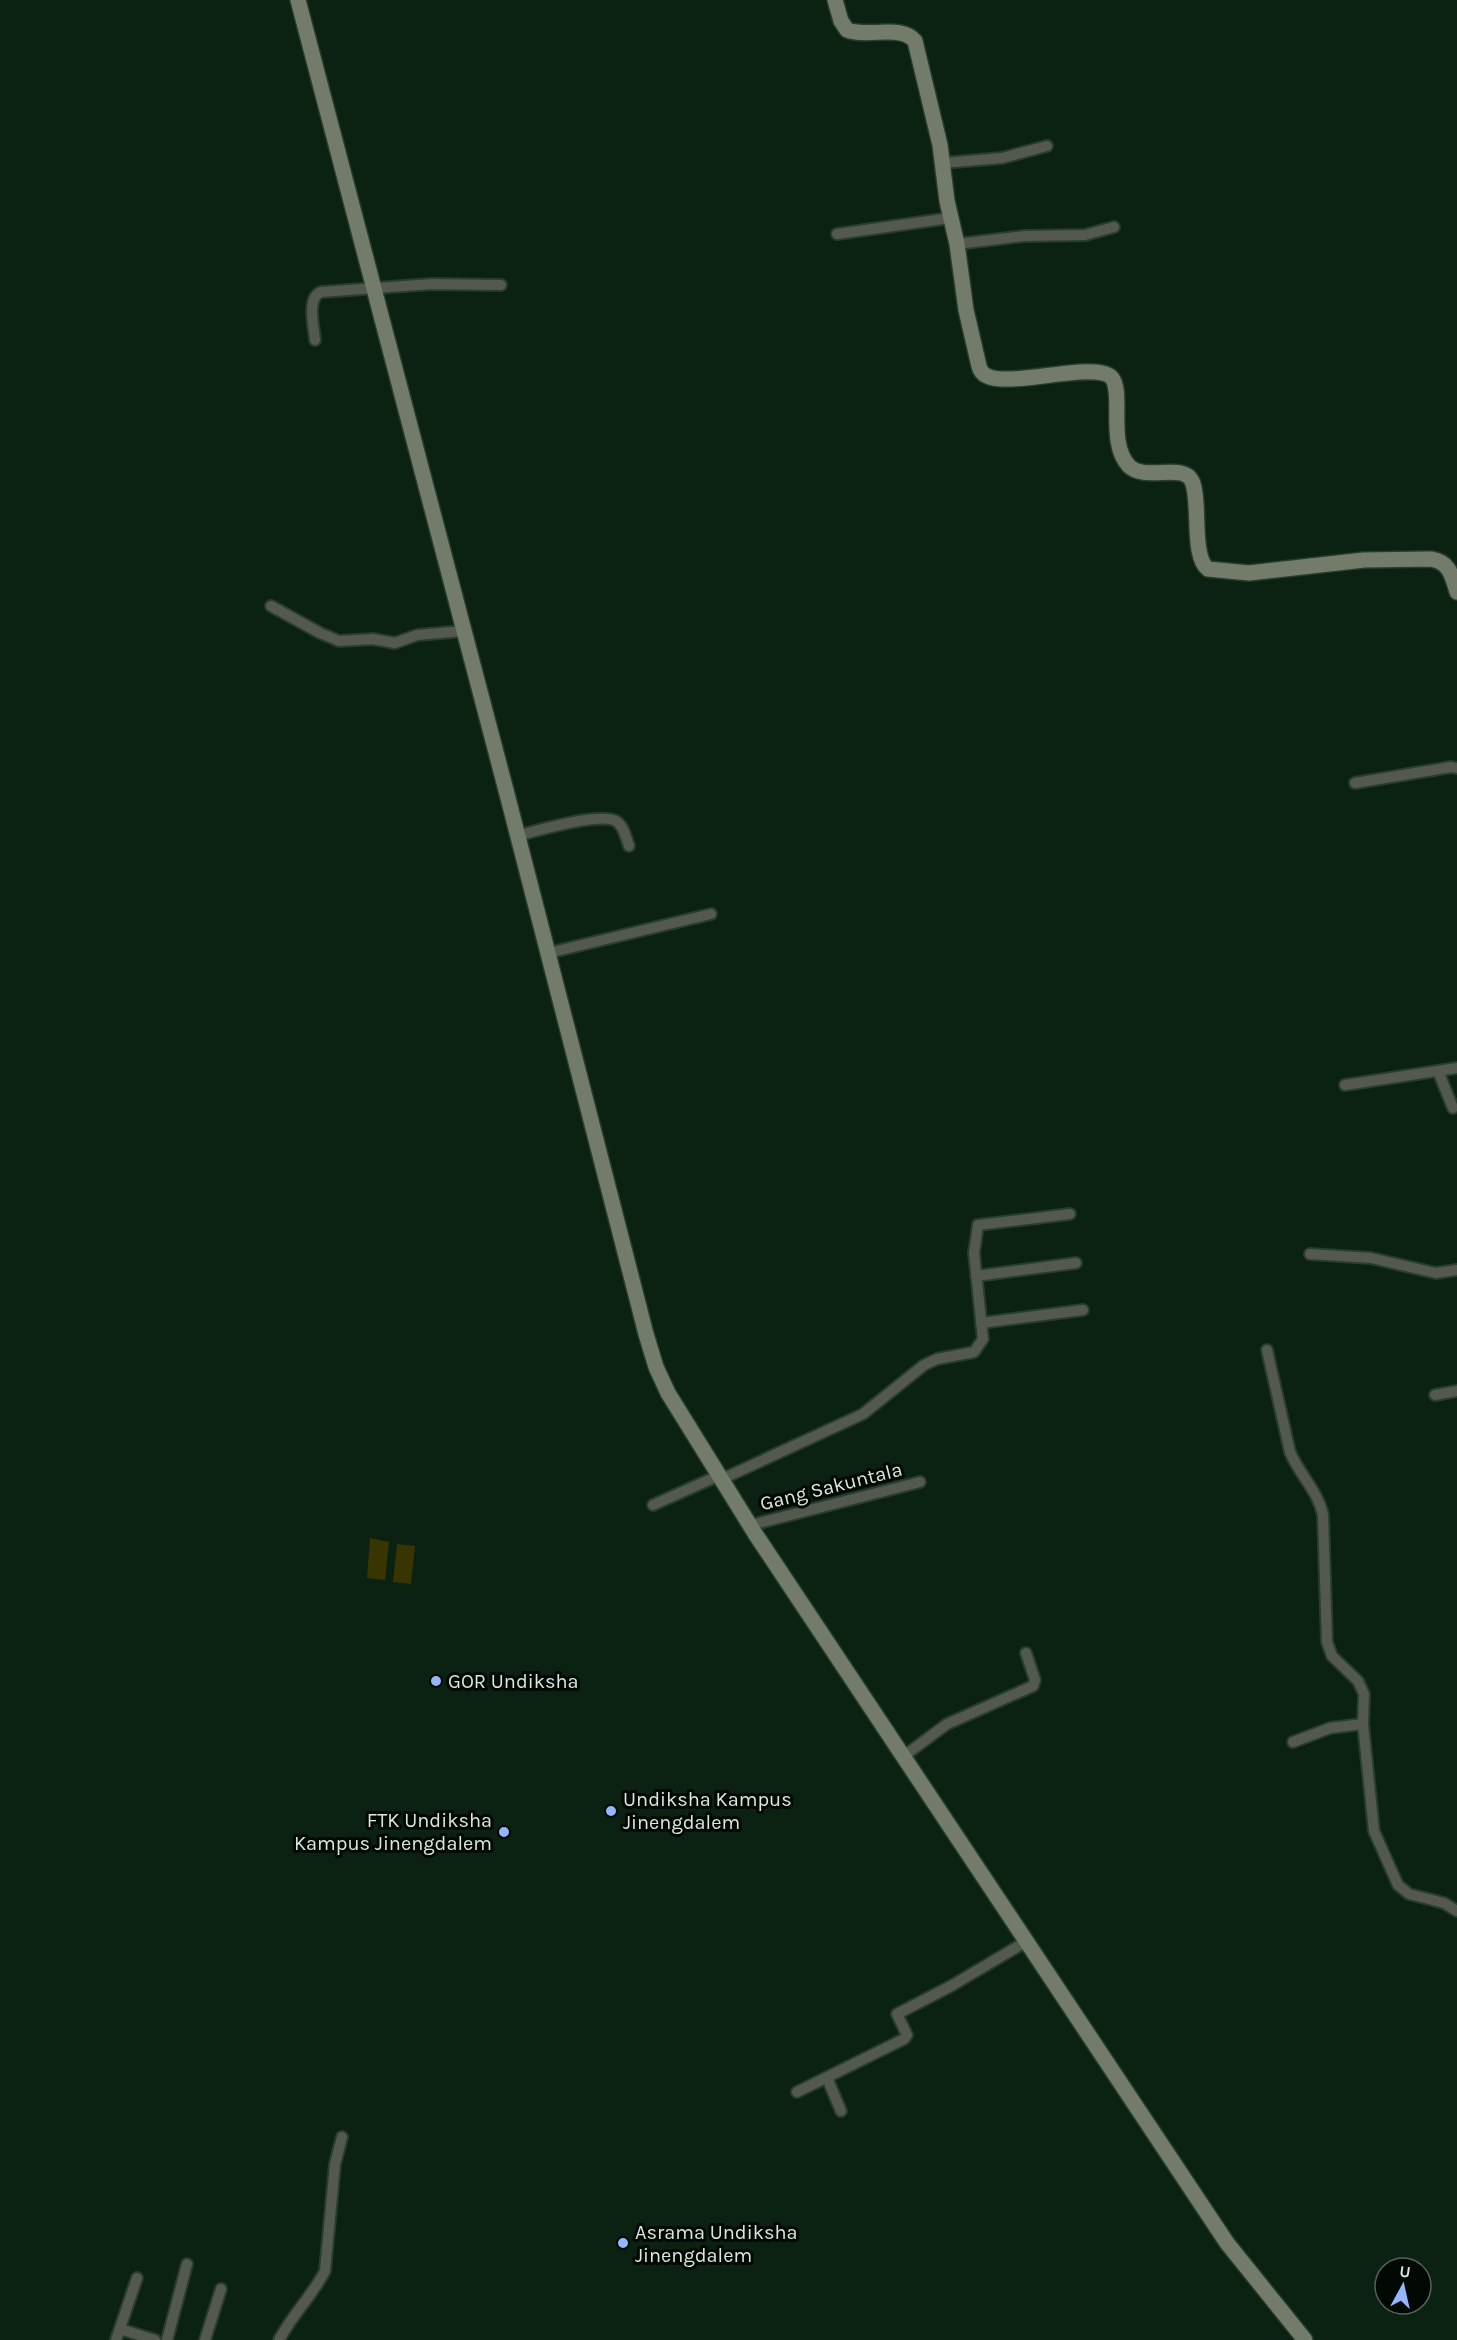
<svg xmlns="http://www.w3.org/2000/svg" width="1457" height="2340" viewBox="0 0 1457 2340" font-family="Karla,sans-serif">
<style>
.green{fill:#383500}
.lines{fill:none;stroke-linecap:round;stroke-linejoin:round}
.street-casing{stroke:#283d2e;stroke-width:14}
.secondary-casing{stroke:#283d2e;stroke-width:18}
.street{stroke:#53594e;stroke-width:10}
.secondary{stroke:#737c6b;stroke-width:15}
.poi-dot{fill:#95b6fd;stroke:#020804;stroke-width:2}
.labels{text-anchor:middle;stroke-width:6;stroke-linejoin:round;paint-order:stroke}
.street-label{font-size:20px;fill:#dae7dc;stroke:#020804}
.poi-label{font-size:20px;fill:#dae7dc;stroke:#020804;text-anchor:start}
</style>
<rect width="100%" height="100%" fill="#0b2112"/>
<g class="green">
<path d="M370 1538 389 1542 385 1580 367 1578Z"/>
<path d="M397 1544 415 1546 411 1584 393 1582Z"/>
</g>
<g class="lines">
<defs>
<g id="street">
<path d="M942 163 1002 158 1047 146"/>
<path d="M837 234 950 218"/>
<path d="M957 244 1025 236 1085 235 1114 227"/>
<path d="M315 340C314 327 306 298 321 292L432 284 501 285"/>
<path d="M271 606 320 633 339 641 373 639 395 643 417 635 464 631"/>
<path d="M1355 783 1451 767 1457 768"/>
<path d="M517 836C536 831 599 812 616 821 624 826 626 838 629 846"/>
<path d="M548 953 711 914"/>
<path d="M1438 1071 1453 1108"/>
<path d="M1345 1085 1457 1068"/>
<path d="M1310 1254 1371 1258 1436 1273 1457 1270"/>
<path d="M976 1276 1076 1263"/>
<path d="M981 1323 1083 1310"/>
<path d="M1267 1350 1290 1452C1299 1474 1318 1491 1323 1515L1327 1642 1332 1656 1358 1681 1364 1694 1363 1724 1374 1831 1398 1885 1409 1894 1444 1903 1457 1911"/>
<path d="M1435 1395 1457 1391"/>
<path d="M722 1479 863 1414 924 1365 937 1359 974 1352 983 1339 974 1253 978 1225 1070 1214"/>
<path d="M653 1505 720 1475"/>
<path d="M751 1525 920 1482"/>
<path d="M1293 1742 1330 1728 1363 1724"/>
<path d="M904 1756 947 1724 1033 1686 1035 1680 1026 1653"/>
<path d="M827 2078 841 2111"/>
<path d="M797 2092 904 2039 907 2035 897 2014 951 1986 1027 1941"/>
<path d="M120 2329 155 2340"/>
<path d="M116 2340 137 2278"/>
<path d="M167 2340 187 2264"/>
<path d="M205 2340 221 2289"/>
<path d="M279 2340C292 2315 312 2296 325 2271L335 2164 342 2137"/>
</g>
<g id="secondary">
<path d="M298 0 507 794 646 1334 656 1367 668 1393 756 1535 1227 2243 1305 2340"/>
<path d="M835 0 841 21 847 30C868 38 901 24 915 41L940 145 947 201 957 244 966 310 979 366C980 370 982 374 987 376 1011 388 1097 360 1112 378 1124 394 1107 443 1129 466 1145 482 1183 462 1192 481 1201 502 1191 557 1208 569L1249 573 1364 560 1431 559C1450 562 1452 576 1457 592"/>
</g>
</defs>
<use href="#street" class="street-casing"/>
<use href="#secondary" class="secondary-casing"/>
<use href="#street" class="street"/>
<use href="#secondary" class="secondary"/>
</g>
<g class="poi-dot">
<circle cx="436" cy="1681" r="6"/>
<circle cx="611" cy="1811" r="6"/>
<circle cx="504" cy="1832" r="6"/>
<circle cx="623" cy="2243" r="6"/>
</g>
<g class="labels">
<g class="street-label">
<text transform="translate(831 1486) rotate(-14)" y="7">Gang Sakuntala</text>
</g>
<g class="poi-label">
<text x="448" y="1688">GOR Undiksha</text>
<text x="623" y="1806">Undiksha Kampus<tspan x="623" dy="23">Jinengdalem</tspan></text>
<text x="492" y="1827" text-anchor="end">FTK Undiksha<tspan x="492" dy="23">Kampus Jinengdalem</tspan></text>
<text x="635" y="2239">Asrama Undiksha<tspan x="635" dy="23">Jinengdalem</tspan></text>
</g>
</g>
<g transform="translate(1403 2286) rotate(8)"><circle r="28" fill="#020804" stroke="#58615a" stroke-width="1.5"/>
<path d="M0-4.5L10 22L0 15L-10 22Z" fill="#95b6fd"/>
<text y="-9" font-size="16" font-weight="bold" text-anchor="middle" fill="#dae7dc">U</text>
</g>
</svg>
